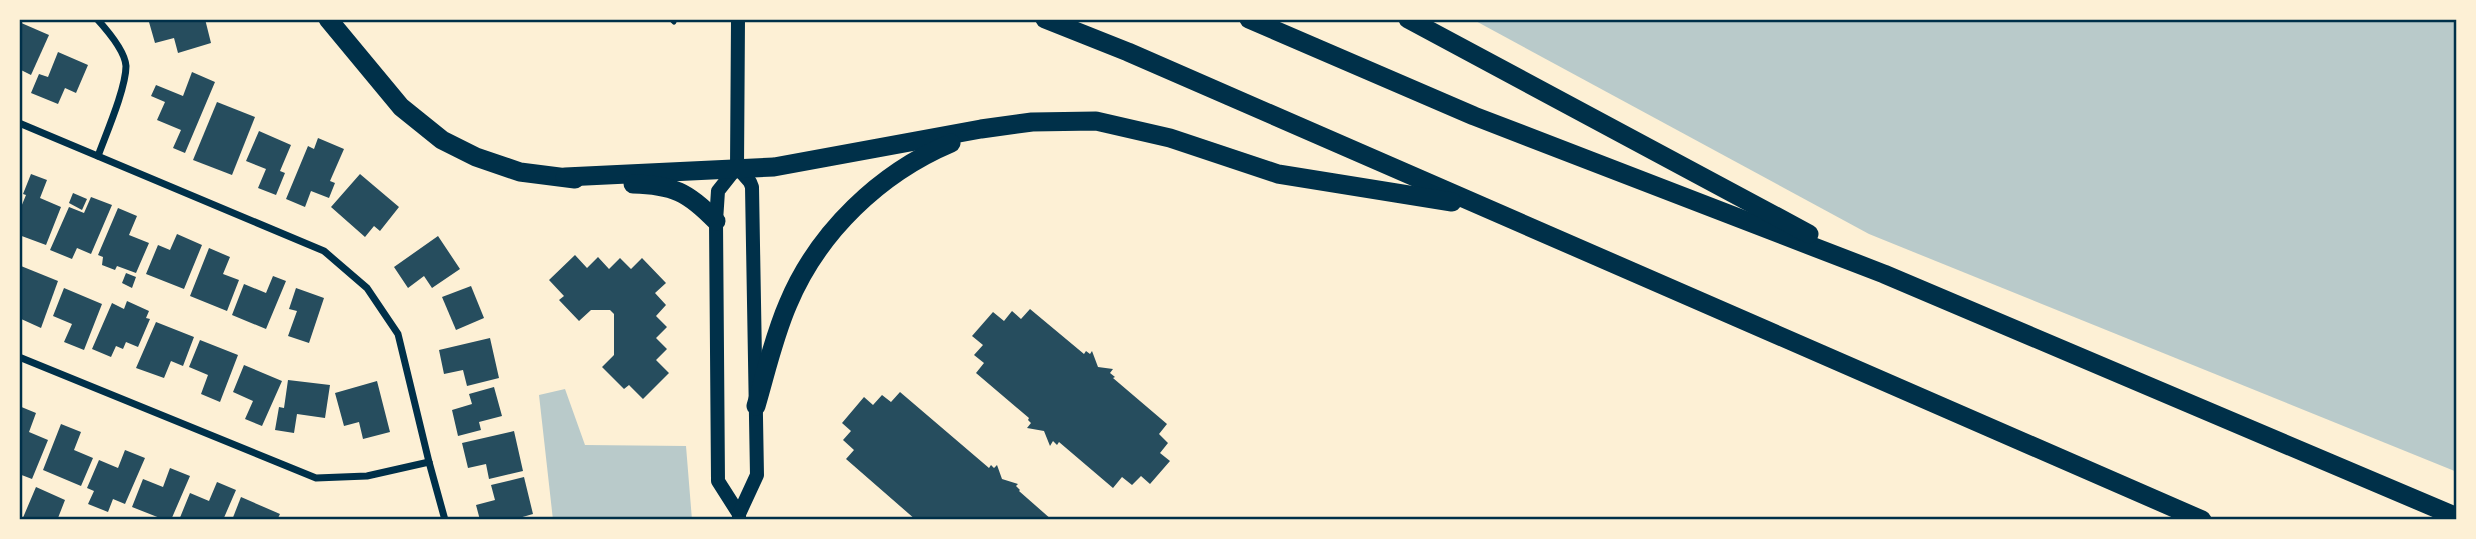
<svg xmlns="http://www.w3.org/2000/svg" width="2476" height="539" viewBox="0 0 2476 539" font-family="'Titillium Web',sans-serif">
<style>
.green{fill:#b9caca}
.building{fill:#264d5e}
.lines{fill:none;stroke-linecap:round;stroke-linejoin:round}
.service{stroke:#003049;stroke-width:5}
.minor{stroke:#003049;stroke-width:7}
.secondary{stroke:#003049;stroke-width:14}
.motorway{stroke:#003049;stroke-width:19}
.neatline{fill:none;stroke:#003049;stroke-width:2.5}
</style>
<rect width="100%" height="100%" fill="#fdf0d5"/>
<g class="green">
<path d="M1472 19H2457V472L1869 234Z"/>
<path d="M565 389 585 445 686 446 692 520H553L539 395Z"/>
</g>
<g class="building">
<path d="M158 19H205L211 43 178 53 174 38 155 43 149 22Z"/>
<path d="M19 22 49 35 31 75 19 69Z"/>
<path d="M58 52 88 65 76 93 65 88 58 104 31 93 39 74 48 77Z"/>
<path d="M192 72 215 82 185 153 173 148 181 130 157 120 165 102 151 96 156 85 183 96Z"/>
<path d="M217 102 255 117 232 175 193 160Z"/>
<path d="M259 131 291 145 280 171 285 173 276 195 258 188 266 169 246 161Z"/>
<path d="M318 138 344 149 330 181 335 183 329 198 311 191 305 207 286 199 308 146 314 149Z"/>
<path d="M31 174 47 180 40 198 61 207 46 245 19 235V212L26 195 23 194Z"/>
<path d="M360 174 399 207 380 231 374 226 365 237 331 207Z"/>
<path d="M73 193 87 199 82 210 69 203Z"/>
<path d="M91 197 112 205 91 254 77 248 72 259 50 250 69 207 84 213Z"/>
<path d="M118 208 137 216 129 235 149 243 136 273 117 266 115 270 102 265 103 257 98 255Z"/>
<path d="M177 234 202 245 184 289 146 274 158 245 170 250Z"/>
<path d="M438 236 460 269 432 288 424 276 408 288 394 267Z"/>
<path d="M209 248 230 257 223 274 239 280 227 311 190 296Z"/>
<path d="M575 255 587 268 598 257 609 269 620 258 631 269 642 258 666 283 655 293 666 305 656 316 667 327 656 338 667 349 656 360 669 373 643 399 629 385 624 389 602 367 614 355V314L610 310H591L579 321 559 300 564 296 549 280Z"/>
<path d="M21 266 58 281 41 328 19 318Z"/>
<path d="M126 273 136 277 132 288 122 283Z"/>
<path d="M273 276 286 281 266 329 232 315 244 284 266 293Z"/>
<path d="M471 286 484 318 456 330 442 297Z"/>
<path d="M64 288 102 304 84 350 64 342 72 324 53 316Z"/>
<path d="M296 288 324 298 309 343 288 336 297 311 289 309Z"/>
<path d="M127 301 149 311 146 318 150 319 138 347 126 342 123 349 116 346 111 357 92 349 112 303 124 309Z"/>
<path d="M1030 309 1084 354 1086 351 1090 354 1092 351 1098 367 1113 369 1110 373 1115 377 1113 378 1167 424 1159 434 1168 443 1160 453 1170 461 1150 484 1141 476 1132 485 1122 477 1113 488 1059 442 1057 445 1053 441 1050 446 1044 431 1027 428 1031 423 1028 420 1029 418 976 373 984 363 974 355 983 345 972 336 993 312 1004 321 1012 311 1021 319Z"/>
<path d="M156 322 194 337 183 366 171 361 164 378 136 368Z"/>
<path d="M490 338 499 378 467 386 463 370 444 374 439 350Z"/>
<path d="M200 340 238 355 220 402 201 394 208 375 189 367Z"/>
<path d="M244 365 282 381 262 426 245 419 253 401 233 392Z"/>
<path d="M288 380 330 385 325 418 297 414 294 433 275 430 279 407 284 408Z"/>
<path d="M377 381 390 432 363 439 359 422 344 426 335 393Z"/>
<path d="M494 387 502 416 479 422 481 430 458 436 452 410 472 404 469 394Z"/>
<path d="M900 392 989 468 991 465 994 468 997 465 1002 479 1018 484 1016 486 1020 490 1019 491 1052 520H916L846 459 854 450 843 440 851 431 842 423 864 397 873 405 882 395 891 402Z"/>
<path d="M19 406 36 413 29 432 48 440 32 479 19 474Z"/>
<path d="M61 424 81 432 74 450 93 458 81 486 43 470Z"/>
<path d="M514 431 523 471 489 479 486 464 468 468 462 443Z"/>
<path d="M125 450 145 458 125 504 113 499 108 512 88 504 94 491 87 488 99 460 118 468Z"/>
<path d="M170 468 190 476 171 520H165L132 507 143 479 163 487Z"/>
<path d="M524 477 533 514 512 520H480L476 505 495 500 491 485Z"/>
<path d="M217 482 236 490 223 520H179L190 493 209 501Z"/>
<path d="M36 487 65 500 58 518 62 520H22Z"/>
<path d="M241 497 280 514 277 520H232Z"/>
</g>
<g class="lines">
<path class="service" d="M671 19 674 22"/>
<g class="minor">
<path d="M97 19C107 30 125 51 126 66 126 88 106 134 98 156"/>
<path d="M19 123 324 251 367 288 398 334 429 462 445 520"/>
<path d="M19 357 316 478 367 476 429 462"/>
</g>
<g class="secondary">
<path d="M738 19 737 167 718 191 716 221 718 481 739 514"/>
<path d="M737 167 750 182 752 187 757 475 739 514V520"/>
</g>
<g class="motorway">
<path d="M328 19 401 107 442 140 476 157 520 172 575 179"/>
<path d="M1045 19 1128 52 2202 520"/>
<path d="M1249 19 1474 116 1884 274 2457 517"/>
<path d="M1408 19 1809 234"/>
<path d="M565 177 774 167 981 129 1032 122 1096 121 1170 138 1278 174 1452 202"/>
<path d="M633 184C673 185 688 192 716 221"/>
<path d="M756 406C766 372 774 336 788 304 818 232 880 173 951 143"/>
</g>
</g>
<rect width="2476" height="539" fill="none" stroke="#fdf0d5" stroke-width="42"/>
<rect x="21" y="21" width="2434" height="497" class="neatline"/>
</svg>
